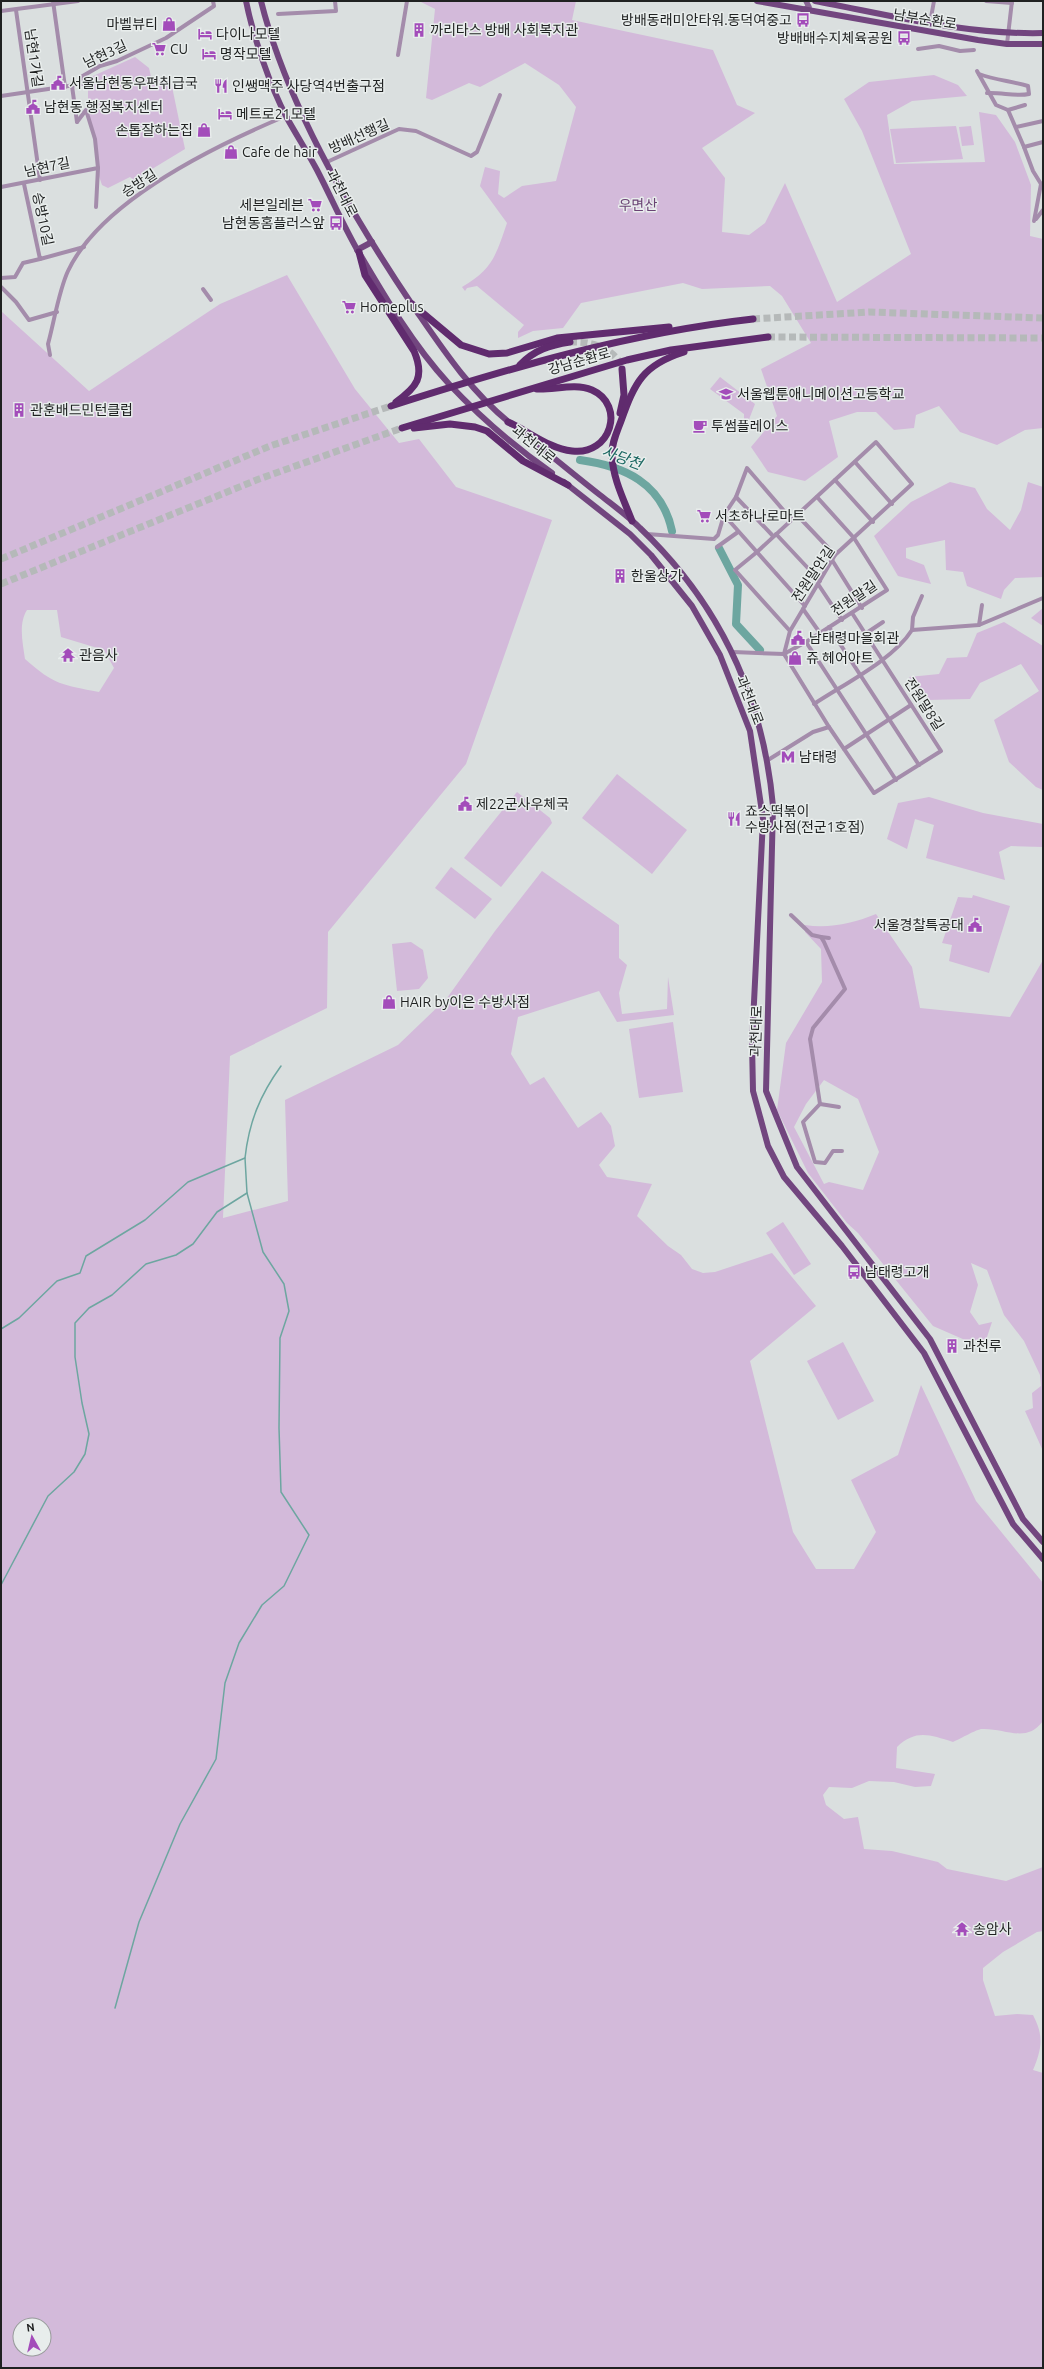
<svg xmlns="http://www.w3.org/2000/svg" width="1044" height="2369" viewBox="0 0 1044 2369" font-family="Ubuntu,'Noto Sans KR',sans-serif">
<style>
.green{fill:#d3bada;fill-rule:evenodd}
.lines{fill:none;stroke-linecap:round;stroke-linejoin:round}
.stream{stroke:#6da6a0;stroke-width:1.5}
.river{stroke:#6da6a0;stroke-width:8}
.highway-tunnel{stroke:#b5b9b9;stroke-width:7;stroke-dasharray:7 3.5;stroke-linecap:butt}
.street{stroke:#a48cab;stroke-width:4}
.secondary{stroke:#876392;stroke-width:5.5}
.primary{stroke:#72467f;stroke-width:6}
.highway{stroke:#602b6e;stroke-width:7}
.labels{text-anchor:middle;stroke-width:3;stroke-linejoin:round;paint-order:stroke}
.street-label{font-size:14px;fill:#1f2121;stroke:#e8edec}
.poi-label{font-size:14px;fill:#1f2121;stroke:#e8edec;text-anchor:start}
.park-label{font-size:14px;fill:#6a4374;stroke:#e8edec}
.water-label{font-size:15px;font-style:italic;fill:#17655f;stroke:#e8edec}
</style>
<rect width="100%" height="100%" fill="#dadfdf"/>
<g class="green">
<path d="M419 1H576L572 20 713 50 737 105 755 113 702 148 725 178 722 232 749 235 765 223 785 183 837 302 911 254 862 131 844 99 869 82 934 75 958 85 967 96 912 101 887 115 894 164 985 162 979 112 996 115 1015 142 1031 185 1030 236 1043 239V428L1025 430 997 445 960 432 939 406 916 415 914 428 894 430 876 412H857L829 421 838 457 805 481 768 472 751 447 777 416 761 369 811 343 782 296 770 286 702 289 683 283 581 303 563 328 533 331 518 338V332L524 325 477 286 467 288 465 291 462 287C493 269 496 255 507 223L480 186 485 167 500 171 498 194 504 198 522 186 556 181 576 107 559 85 525 63 480 87 469 83 432 100 426 98 435 9Z"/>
<path d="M135 57 149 68 152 81 170 77 185 149 134 180 130 177 108 188 102 185 98 173 96 140 88 115V90L82 81Z"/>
<path d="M956 126 963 159 896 163 890 129Z"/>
<path d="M971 126 974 145 962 146 959 127Z"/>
<path d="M287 275 355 389 399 443 419 439 456 487 552 520 466 764 328 932 327 1008 230 1056 223 1218 288 1201 285 1100 398 1045 447 998 495 931 542 871 619 925V958L627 965 619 993 622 1014 667 1009 668 977 674 1015 617 1022 599 991 518 1017 511 1054 530 1085 544 1077 578 1128 601 1112 611 1126 615 1146 599 1165 607 1177 652 1184 637 1216 668 1246 681 1255 692 1269 703 1273 715 1272 772 1253 816 1306 750 1361 793 1532 816 1569H854L876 1532 851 1480 898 1455 921 1385 976 1501 1043 1583V1721C1026 1744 1006 1728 982 1729 977 1729 960 1739 953 1742 930 1735 916 1729 897 1747L896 1768 935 1774 931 1786 915 1787 894 1782 869 1781 852 1788 829 1787 823 1795 826 1805 844 1819 858 1817 864 1849 892 1851 938 1862 947 1869 1006 1881 1043 1867V1931L1037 1932 1003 1952 983 1968V1980L995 2016 1017 2014 1033 2015C1044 2036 1042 2048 1033 2070L1043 2073V2368H1V311L89 391 220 304ZM27 610H57L61 637 104 650 114 668 99 692C63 685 54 685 25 659 23 644 18 624 27 610ZM20 2325H44V2349H20Z"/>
<path d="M720 377 755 404 748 422 744 421V414L710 389Z"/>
<path d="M950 482 975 488 987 509 1010 530 1021 510 1028 482 1043 487V577L1015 578 1004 590 1001 599 967 586 963 572 946 570 945 540 906 548V558L924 565 931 584 898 576 874 536 911 502Z"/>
<path d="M1043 608V626L1031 618Z"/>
<path d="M1004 622 1043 646V790L1036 787 1009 762 994 720 1039 691 1021 664 980 683 970 699 927 700 909 677 939 674 947 658 967 657 977 633Z"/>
<path d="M617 774 687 830 652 874 582 818Z"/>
<path d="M517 792 550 818 552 823 501 887 464 858Z"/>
<path d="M929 797 983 813 1043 824V847L1011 846 999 852 1005 880 926 858 934 825 915 819 907 849 887 839 898 803Z"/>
<path d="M451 867 492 899 475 919 435 888Z"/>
<path d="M973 895 1010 906 989 973 949 961 952 945 942 943 958 897 972 898Z"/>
<path d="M876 914 912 967 920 1008 1010 1017 1043 960V1451L1025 1411 1033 1408 1032 1393 1041 1386 1040 1375 1024 1341 1004 1315 987 1270 971 1263 978 1285 970 1312 979 1325 992 1322 986 1340H965L933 1326 858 1233 847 1223 808 1173 777 1110 786 1043 822 982 821 949 805 932V925C829 929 854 923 876 914ZM824 1080 858 1099 879 1152 863 1190 829 1182 824 1184 794 1127 806 1104Z"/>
<path d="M411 942 423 950 428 978 419 989 397 991 392 944Z"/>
<path d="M673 1022 683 1092 639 1098 629 1029Z"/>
<path d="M783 1222 811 1264 794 1275 766 1233Z"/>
<path d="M843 1342 874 1401 838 1420 807 1361Z"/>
</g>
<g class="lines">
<g class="stream">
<path d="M1 1329 19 1318 57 1281 80 1273 86 1256 145 1220 188 1182 245 1158C249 1122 260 1095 281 1066"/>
<path d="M1 1585 48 1496 74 1472 85 1454 89 1434 82 1403 75 1357V1323L89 1308 112 1295 146 1264 176 1255 193 1244 217 1212 247 1193"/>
<path d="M115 2008 139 1922 180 1824 216 1759 225 1683 239 1643 262 1605 284 1586 309 1535 281 1492 279 1428 280 1338 289 1311 284 1284 263 1252 247 1193 245 1158"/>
</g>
<g class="river">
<path d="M580 460C624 466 662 483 672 531"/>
<path d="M719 548 738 585 736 624 760 650"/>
</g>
<g class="highway-tunnel">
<path d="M753 319 869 312 1043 318"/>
<path d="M768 337 1043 338"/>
<path d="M570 342C590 341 613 347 622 367"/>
<path d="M1 559 270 446 391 406"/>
<path d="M1 584 259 479 402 428"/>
</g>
<g class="street">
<path d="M53 1 65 87"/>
<path d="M986 1 1012 3"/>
<path d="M16 10 40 180"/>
<path d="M1 11 78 1"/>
<path d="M278 14 336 11 335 1"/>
<path d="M930 23 934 1"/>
<path d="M1007 44 1012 1"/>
<path d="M918 49 939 46 960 51 974 50"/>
<path d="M398 55 407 1"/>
<path d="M977 71 996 105 1008 110"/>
<path d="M979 74C995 80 1011 81 1028 86L1029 94C1015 97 1002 92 987 93"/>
<path d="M72 86 77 122"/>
<path d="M1 96 82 84 81 77 100 66 117 61 166 38 214 6 213 1"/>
<path d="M1025 105 1008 110 1024 147 1043 142"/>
<path d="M1016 127 1043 121"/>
<path d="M1024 147 1033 171 1041 184 1034 221"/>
<path d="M327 162 399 129 416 131 471 156 477 152 500 95"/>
<path d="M24 184 40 259 84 247"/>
<path d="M1 187 98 168 95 139 86 110 77 122"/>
<path d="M96 207 98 168"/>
<path d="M1036 219 1043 210"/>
<path d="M1 278 15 277 23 263 40 259"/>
<path d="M1 287 16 302 29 320 57 312"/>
<path d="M203 289 211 300"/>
<path d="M50 355 48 344C54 322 59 290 68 271 101 201 213 147 281 118"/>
<path d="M855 462 892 504"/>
<path d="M835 480 873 522"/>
<path d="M736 497 773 536"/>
<path d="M817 497 854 538"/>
<path d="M724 515 805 606"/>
<path d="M797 515 835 555"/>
<path d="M647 534 714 539 718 535 724 515 736 497 747 468 791 519"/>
<path d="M776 534 820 581"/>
<path d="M717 547 738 532"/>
<path d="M832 560 862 608"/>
<path d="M818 584 842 620"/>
<path d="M803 609 820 633"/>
<path d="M979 625 982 605"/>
<path d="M829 627 919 765"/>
<path d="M912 630 913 617 922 596"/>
<path d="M865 634 883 622"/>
<path d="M806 642 896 780"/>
<path d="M733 652 784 654 806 642 887 590 854 538"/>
<path d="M784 654 790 631 835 555 912 484 876 442 757 552 735 570 790 631"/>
<path d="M784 654 829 727 874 793 941 751 852 613"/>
<path d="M814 704C844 684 893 660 912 630L979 625 1043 598"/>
<path d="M844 749 911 705"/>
<path d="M768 760 813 732 829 727"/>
<path d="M791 915 812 935 821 937 824 942 845 989 813 1028 810 1039 820 1104 803 1122 815 1162 825 1163 833 1151H842"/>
<path d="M821 937 829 938"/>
<path d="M820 1104 839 1107"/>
</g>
<path class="secondary" d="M803 10 809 7 806 1"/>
<g class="primary">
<path d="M246 1C253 36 270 86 287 118 297 136 308 153 317 170 331 197 343 225 358 251 385 297 413 345 449 384 480 417 515 447 552 473"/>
<path d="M261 1C287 106 353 217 413 306 442 348 470 391 511 424"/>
<path d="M757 1 978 40 1007 44H1043"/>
<path d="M815 1C890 15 966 35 1043 33"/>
<path d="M357 250 372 242"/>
<path d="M520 431C547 452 573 474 600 495 614 506 628 516 640 528 720 604 763 696 773 806L766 1091 797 1167 930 1339 1023 1519 1043 1542"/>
<path d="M564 482 630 534 651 555 692 606 720 655 750 731 763 819 752 1043 753 1091 768 1146 784 1177 842 1246 924 1353 1013 1524 1043 1559"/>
</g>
<g class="highway">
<path d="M359 252 365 275 414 351C425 377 417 387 396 402"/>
<path d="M412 304 461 345 489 354 507 353 557 338 669 327"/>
<path d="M520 365C534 350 550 345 570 342"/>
<path d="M391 406C510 368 628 333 753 319"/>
<path d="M620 413 624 395 622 369"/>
<path d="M508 422C528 431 550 449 572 451 611 456 626 405 592 390 575 383 554 390 537 389"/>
<path d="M402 428 627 360 671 350 768 337"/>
<path d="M414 428 450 424 475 427 487 431 523 461 568 485"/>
<path d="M632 521C624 500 613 479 612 456 611 444 617 432 621 421 635 382 643 365 684 352"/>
</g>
</g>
<defs>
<symbol id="bus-bare" viewBox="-9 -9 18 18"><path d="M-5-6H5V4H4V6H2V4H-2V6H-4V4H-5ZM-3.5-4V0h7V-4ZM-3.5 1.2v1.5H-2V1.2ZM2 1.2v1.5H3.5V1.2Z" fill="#a34cba" stroke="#e8edec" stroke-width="2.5" paint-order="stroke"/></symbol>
<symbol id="shop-bare" viewBox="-9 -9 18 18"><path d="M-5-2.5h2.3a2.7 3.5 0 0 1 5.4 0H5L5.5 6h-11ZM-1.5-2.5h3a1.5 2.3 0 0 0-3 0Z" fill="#a34cba" stroke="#e8edec" stroke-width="2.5" paint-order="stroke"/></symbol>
<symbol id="building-bare" viewBox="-9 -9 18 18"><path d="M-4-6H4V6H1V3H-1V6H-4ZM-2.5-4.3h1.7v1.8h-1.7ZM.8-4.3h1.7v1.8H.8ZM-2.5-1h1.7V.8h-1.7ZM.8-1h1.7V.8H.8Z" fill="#a34cba" stroke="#e8edec" stroke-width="2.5" paint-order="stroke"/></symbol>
<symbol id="hotel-bare" viewBox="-9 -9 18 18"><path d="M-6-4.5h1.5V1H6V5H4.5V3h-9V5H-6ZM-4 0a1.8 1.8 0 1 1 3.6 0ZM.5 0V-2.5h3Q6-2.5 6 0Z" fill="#a34cba" stroke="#e8edec" stroke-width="2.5" paint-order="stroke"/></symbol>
<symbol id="supermarket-bare" viewBox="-9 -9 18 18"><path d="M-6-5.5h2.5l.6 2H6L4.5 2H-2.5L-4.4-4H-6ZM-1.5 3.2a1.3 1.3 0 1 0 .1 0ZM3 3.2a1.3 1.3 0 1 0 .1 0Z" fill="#a34cba" stroke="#e8edec" stroke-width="2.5" paint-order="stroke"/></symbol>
<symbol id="civic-bare" viewBox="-9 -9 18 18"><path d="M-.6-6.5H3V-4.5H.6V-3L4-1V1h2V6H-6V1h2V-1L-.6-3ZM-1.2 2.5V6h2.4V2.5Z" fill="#a34cba" stroke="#e8edec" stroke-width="2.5" paint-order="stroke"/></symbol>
<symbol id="restaurant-bare" viewBox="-9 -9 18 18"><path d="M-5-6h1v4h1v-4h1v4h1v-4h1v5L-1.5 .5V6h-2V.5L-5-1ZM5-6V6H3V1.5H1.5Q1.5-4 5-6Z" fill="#a34cba" stroke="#e8edec" stroke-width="2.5" paint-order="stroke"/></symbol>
<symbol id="school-bare" viewBox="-9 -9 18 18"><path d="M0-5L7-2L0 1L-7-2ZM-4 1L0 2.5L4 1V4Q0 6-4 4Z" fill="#a34cba" stroke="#e8edec" stroke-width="2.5" paint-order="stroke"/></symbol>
<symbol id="cafe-bare" viewBox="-9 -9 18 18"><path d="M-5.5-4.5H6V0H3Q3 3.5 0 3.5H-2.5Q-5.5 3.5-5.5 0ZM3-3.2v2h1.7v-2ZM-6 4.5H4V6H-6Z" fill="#a34cba" stroke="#e8edec" stroke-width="2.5" paint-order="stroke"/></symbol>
<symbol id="temple-bare" viewBox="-9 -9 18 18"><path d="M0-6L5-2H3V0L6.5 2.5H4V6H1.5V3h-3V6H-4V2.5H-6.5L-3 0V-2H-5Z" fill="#a34cba" stroke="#e8edec" stroke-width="2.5" paint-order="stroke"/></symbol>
<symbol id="metro-bare" viewBox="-9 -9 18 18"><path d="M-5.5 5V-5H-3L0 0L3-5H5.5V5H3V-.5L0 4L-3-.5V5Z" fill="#a34cba" stroke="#e8edec" stroke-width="2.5" paint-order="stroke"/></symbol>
</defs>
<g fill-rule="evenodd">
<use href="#bus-bare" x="793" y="10" width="20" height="20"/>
<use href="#shop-bare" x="159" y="14" width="20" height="20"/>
<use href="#building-bare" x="409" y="20" width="20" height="20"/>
<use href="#hotel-bare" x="195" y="24" width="20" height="20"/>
<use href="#bus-bare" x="894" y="28" width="20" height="20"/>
<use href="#supermarket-bare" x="149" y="39" width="20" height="20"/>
<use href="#hotel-bare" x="199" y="44" width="20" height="20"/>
<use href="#civic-bare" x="48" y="73" width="20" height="20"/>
<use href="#restaurant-bare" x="211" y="76" width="20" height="20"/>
<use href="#civic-bare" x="23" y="97" width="20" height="20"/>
<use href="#hotel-bare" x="215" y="104" width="20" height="20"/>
<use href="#shop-bare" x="194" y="120" width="20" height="20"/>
<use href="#shop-bare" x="221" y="142" width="20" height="20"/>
<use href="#supermarket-bare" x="305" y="195" width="20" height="20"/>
<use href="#bus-bare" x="326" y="213" width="20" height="20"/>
<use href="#supermarket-bare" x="339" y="297" width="20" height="20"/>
<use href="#school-bare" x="716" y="384" width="20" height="20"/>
<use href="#building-bare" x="9" y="400" width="20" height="20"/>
<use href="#cafe-bare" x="690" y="416" width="20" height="20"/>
<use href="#supermarket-bare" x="694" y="506" width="20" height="20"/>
<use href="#building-bare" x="610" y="566" width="20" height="20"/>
<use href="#civic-bare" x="788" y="628" width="20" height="20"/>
<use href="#temple-bare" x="58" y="645" width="20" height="20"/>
<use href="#shop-bare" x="785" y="648" width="20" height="20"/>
<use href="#metro-bare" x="778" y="747" width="20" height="20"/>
<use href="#civic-bare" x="455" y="794" width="20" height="20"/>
<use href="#restaurant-bare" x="724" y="809" width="20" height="20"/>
<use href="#civic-bare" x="965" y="915" width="20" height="20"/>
<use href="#shop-bare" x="379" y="992" width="20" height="20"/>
<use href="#bus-bare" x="844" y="1262" width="20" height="20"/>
<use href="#building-bare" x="942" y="1336" width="20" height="20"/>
<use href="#temple-bare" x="952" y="1919" width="20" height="20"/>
</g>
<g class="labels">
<g class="street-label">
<text transform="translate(925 19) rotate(9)" y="5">남부순환로</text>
<text transform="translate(105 54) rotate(-25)" y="5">남현3길</text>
<text transform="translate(34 58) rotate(82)" y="5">남현1가길</text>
<text transform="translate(359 136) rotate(-24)" y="5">방배선행길</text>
<text transform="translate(47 167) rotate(-12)" y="5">남현7길</text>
<text transform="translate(139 183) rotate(-33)" y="5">승방길</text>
<text transform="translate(342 193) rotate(63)" y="5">과천대로</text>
<text transform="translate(43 219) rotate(78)" y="5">승방10길</text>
<text transform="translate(579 361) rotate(-16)" y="5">강남순환로</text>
<text transform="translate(534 444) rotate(39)" y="5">과천대로</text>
<text transform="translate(813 574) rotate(-56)" y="5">전원말안길</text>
<text transform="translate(854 598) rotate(-34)" y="5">전원말길</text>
<text transform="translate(750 700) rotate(69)" y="5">과천대로</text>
<text transform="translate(924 704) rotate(57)" y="5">전원말8길</text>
<text transform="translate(756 1031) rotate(-88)" y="5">과천대로</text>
</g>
<g class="poi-label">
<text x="792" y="25" text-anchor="end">방배동래미안타워.동덕여중고</text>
<text x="158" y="29" text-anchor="end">마벨뷰티</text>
<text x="430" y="35">까리타스 방배 사회복지관</text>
<text x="216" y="39">다이나모텔</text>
<text x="893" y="43" text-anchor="end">방배배수지체육공원</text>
<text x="170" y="54">CU</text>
<text x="220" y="59">명작모텔</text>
<text x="69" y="88">서울남현동우편취급국</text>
<text x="232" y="91">인쌩맥주 사당역4번출구점</text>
<text x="44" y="112">남현동 행정복지센터</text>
<text x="236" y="119">메트로21모텔</text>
<text x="193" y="135" text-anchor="end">손톱잘하는집</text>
<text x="242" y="157">Cafe de hair</text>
<text x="304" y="210" text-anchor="end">세븐일레븐</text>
<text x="325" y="228" text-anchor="end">남현동홈플러스앞</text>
<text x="360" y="312">Homeplus</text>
<text x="737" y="399">서울웹툰애니메이션고등학교</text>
<text x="30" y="415">관훈배드민턴클럽</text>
<text x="711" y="431">투썸플레이스</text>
<text x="715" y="521">서초하나로마트</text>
<text x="631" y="581">한울상가</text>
<text x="809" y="643">남태령마을회관</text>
<text x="79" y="660">관음사</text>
<text x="806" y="663">쥬 헤어아트</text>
<text x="799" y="762">남태령</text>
<text x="476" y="809">제22군사우체국</text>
<text x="745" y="816">죠스떡볶이<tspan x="745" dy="16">수방사점(전군1호점)</tspan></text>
<text x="964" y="930" text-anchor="end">서울경찰특공대</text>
<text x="400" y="1007">HAIR by이은 수방사점</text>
<text x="865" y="1277">남태령고개</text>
<text x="963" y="1351">과천루</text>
<text x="973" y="1934">송암사</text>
</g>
<g class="park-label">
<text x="638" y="210">우면산</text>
</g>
<g class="water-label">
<text transform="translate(622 458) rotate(20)" y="5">사당천</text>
</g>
</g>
<rect width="1044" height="2369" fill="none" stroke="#1f2121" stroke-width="4"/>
<g transform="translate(32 2337) rotate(352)"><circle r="19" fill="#e8edec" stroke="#989b9b"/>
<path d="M0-3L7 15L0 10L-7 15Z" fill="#a34cba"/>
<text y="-6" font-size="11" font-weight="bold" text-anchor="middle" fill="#1f2121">N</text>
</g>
</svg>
